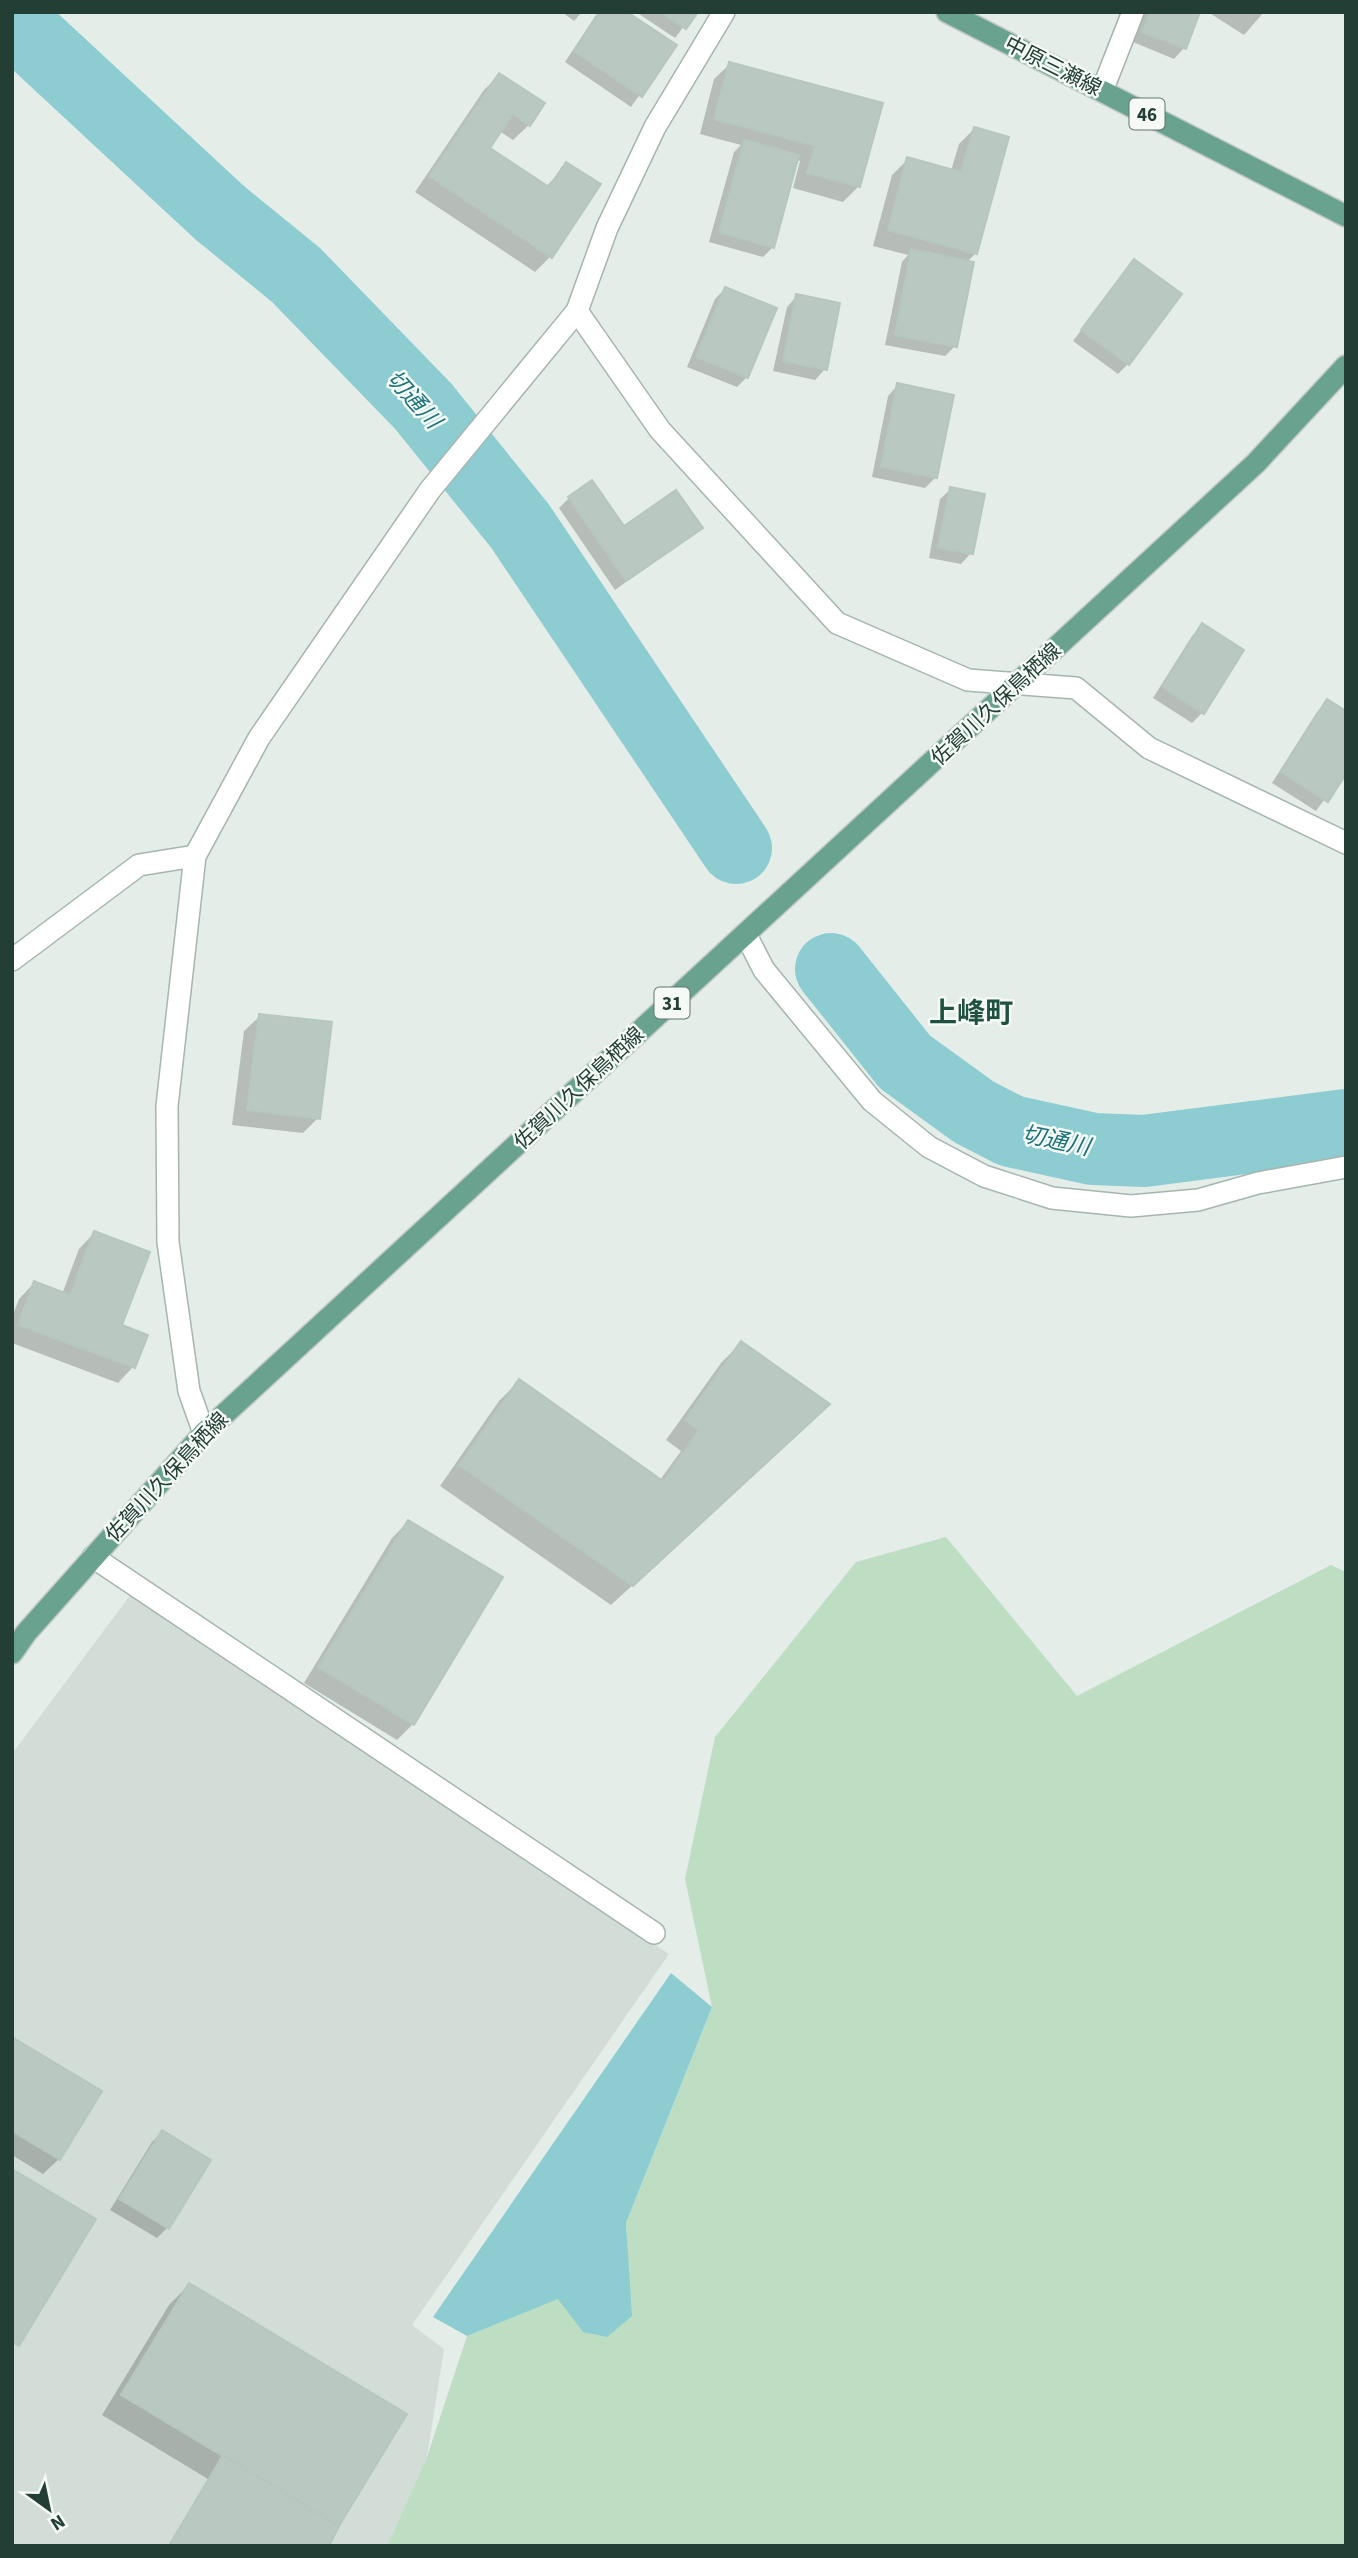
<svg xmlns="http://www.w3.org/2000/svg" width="1358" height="2558" viewBox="0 0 1358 2558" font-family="'Source Sans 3','Noto Sans JP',sans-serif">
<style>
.built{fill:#d2ddd7}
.green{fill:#bddec3}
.water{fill:#8dcdd2}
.shadow{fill:#0003}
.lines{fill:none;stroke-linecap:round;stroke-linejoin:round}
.river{stroke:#8dcdd2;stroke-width:72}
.building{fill:#b9c8c1;stroke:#b6c7bf;stroke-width:2}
.street-casing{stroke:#a6b5af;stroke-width:24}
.primary-casing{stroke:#c1c9c6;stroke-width:24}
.street{stroke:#fff;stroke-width:21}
.primary{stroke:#69a28f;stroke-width:21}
.labels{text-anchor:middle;stroke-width:5;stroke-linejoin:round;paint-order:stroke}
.shield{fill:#f5faf7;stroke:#62776f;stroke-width:2}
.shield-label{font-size:19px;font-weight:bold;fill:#233f35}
.street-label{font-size:21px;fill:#233f35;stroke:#f5faf7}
.water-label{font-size:23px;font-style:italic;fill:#1d737b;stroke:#f5faf7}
.district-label{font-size:28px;font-weight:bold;fill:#1f5141;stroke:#f5faf7}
</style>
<rect width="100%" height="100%" fill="#e4ede8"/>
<path class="built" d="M131 1594 669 1954 412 2325 444 2349 427 2457 387 2546H12V1754Z"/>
<path class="green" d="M946 1537 1077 1696 1331 1565 1346 1572V2546H387L427 2457 467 2336 558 2298 631 2316 626 2223 712 2007 685 1879 715 1737 856 1562Z"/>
<path class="water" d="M671 1973 712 2007 626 2223 632 2316 607 2337 583 2332 558 2299 467 2336 433 2317Z"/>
<g class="shadow">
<path d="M562 12H582L574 21Z"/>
<path d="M598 12H624L674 46 631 107 565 62Z"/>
<path d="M636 12H695L675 38Z"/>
<path d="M1145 12H1198L1184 48 1174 59 1133 42Z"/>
<path d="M1208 12H1264L1244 35Z"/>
<path d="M730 64 859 186 843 202 793 188 800 161 796 160 773 247 763 257 709 242 734 152 741 145 700 134 714 79Z"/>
<path d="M499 75 529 125 513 140 499 131 488 148 546 187 567 164 598 184 550 257 535 272 415 192 484 90Z"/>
<path d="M974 129 976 253 967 262 955 346 945 356 885 345 902 262 908 255 873 246 892 175 908 159 951 171 959 144Z"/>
<path d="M1134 261 1128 364 1118 374 1073 341Z"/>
<path d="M725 289 747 377 737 387 687 367 715 299Z"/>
<path d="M797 296 825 369 815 380 773 371 787 307Z"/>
<path d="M898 385 936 477 925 488 872 477 888 396Z"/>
<path d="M951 489 971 553 961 564 929 558 940 499Z"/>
<path d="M569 498 624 528H700L615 590 559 508Z"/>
<path d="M1202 626V713L1192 723 1153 698 1192 636Z"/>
<path d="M1327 702 1346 770 1316 811 1272 783 1317 712Z"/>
<path d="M260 1016 318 1118 303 1133 232 1125 244 1031Z"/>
<path d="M94 1233 119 1326 145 1336 133 1367 118 1383 12 1343V1317L19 1299 34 1283 62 1294 79 1249Z"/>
<path d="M741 1343 808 1424 611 1605 440 1486 499 1401 519 1381 660 1480 681 1451 666 1440 721 1363Z"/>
<path d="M408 1522 413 1724 397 1740 304 1683 392 1538Z"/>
<path d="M12 2039 59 2159 43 2174 12 2155Z"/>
<path d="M162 2132 209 2160 167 2228 157 2238 110 2210 152 2142Z"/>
<path d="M189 2285 327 2546H168L208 2479 102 2415 169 2305Z"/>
</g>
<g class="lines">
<g class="river">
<path d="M12 20 220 213 296 275 423 406 520 526 736 848"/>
<path d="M831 969 905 1062 974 1112 1011 1131 1093 1149 1144 1151 1346 1125"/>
</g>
</g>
<g class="building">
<path d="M600 12H627L677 45 642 97 574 51Z"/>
<path d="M661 12H698L686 29Z"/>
<path d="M1150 12H1200L1186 49 1142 32Z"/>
<path d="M729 62 883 103 860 187 807 173 815 146 714 119Z"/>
<path d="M499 73 545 103 530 126 513 114 490 148 549 187 566 162 601 184 552 258 429 176Z"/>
<path d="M974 127 1009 137 977 254 888 230 907 157 961 172Z"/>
<path d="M744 140 799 155 774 248 719 232Z"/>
<path d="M911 249 974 262 957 347 895 335Z"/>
<path d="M1134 259 1182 294 1129 365 1081 330Z"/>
<path d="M725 287 777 308 748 378 696 357Z"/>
<path d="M796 294 840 303 827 370 783 361Z"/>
<path d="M897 383 954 395 937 478 881 467Z"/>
<path d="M592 480 624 526 676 490 703 528 626 581 568 497Z"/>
<path d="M950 487 985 494 973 554 938 548Z"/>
<path d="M1202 623 1244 650 1204 714 1162 687Z"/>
<path d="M1327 699 1346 711V774L1328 802 1281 772Z"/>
<path d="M259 1014 332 1022 320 1119 247 1110Z"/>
<path d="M94 1231 150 1252 122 1325 148 1335 135 1368 18 1325 34 1281 70 1295Z"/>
<path d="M741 1341 830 1404 633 1586 459 1465 519 1379 663 1481 699 1430 685 1420Z"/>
<path d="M408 1520 503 1577 414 1725 318 1667Z"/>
<path d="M12 2037 102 2091 60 2160 12 2131Z"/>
<path d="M162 2130 211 2160 169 2229 119 2199Z"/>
<path d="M12 2169 96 2219 19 2346 12 2342Z"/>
<path d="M189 2283 407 2414 339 2526 121 2395Z"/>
<path d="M223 2455 339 2526 329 2546H169Z"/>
</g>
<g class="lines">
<defs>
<g id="street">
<path d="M1102 91 1133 12"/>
<path d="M577 311 660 430 837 623 968 680 1076 688 1149 748 1346 843"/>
<path d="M746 935 764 970 872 1101 929 1147 984 1176 1052 1198 1131 1206 1198 1200 1258 1183 1346 1167"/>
<path d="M12 960 139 865 195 856"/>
<path d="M204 1433 189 1391 168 1242 167 1106 195 856 259 738 430 490 577 311 607 228 655 127 724 12"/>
<path d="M93 1557 654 1933"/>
</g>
<g id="primary">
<path d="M947 12 1346 216"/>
<path d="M12 1653 26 1633 204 1433 1256 463 1346 366"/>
</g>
</defs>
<use href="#street" class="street-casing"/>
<use href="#primary" class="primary-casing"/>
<use href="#street" class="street"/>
<use href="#primary" class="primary"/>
</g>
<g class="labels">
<g class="shield">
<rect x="1129.5" y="98.5" width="35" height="31" rx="5"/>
<rect x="654.5" y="987.5" width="35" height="31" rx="5"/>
</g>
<g class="shield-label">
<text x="1147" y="121">46</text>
<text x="672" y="1010">31</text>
</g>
<g class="street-label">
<text transform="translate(1053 66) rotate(27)" y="7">中原三瀬線</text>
<text transform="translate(996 704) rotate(-43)" y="7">佐賀川久保鳥栖線</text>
<text transform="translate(579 1088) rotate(-43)" y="7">佐賀川久保鳥栖線</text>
<text transform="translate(167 1477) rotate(-47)" y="7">佐賀川久保鳥栖線</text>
</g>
<g class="water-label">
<text transform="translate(414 399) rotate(48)" y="8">切通川</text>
<text transform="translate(1056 1140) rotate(12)" y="8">切通川</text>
</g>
<g class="district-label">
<text x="971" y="1022">上峰町</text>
</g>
</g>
<rect width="1358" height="2558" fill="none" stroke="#233f35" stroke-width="28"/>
<g transform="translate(49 2509) rotate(147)" stroke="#f5faf7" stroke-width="5" paint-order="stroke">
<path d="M0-5L12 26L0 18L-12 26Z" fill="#233f35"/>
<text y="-10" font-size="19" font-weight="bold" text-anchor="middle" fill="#233f35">N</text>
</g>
</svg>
